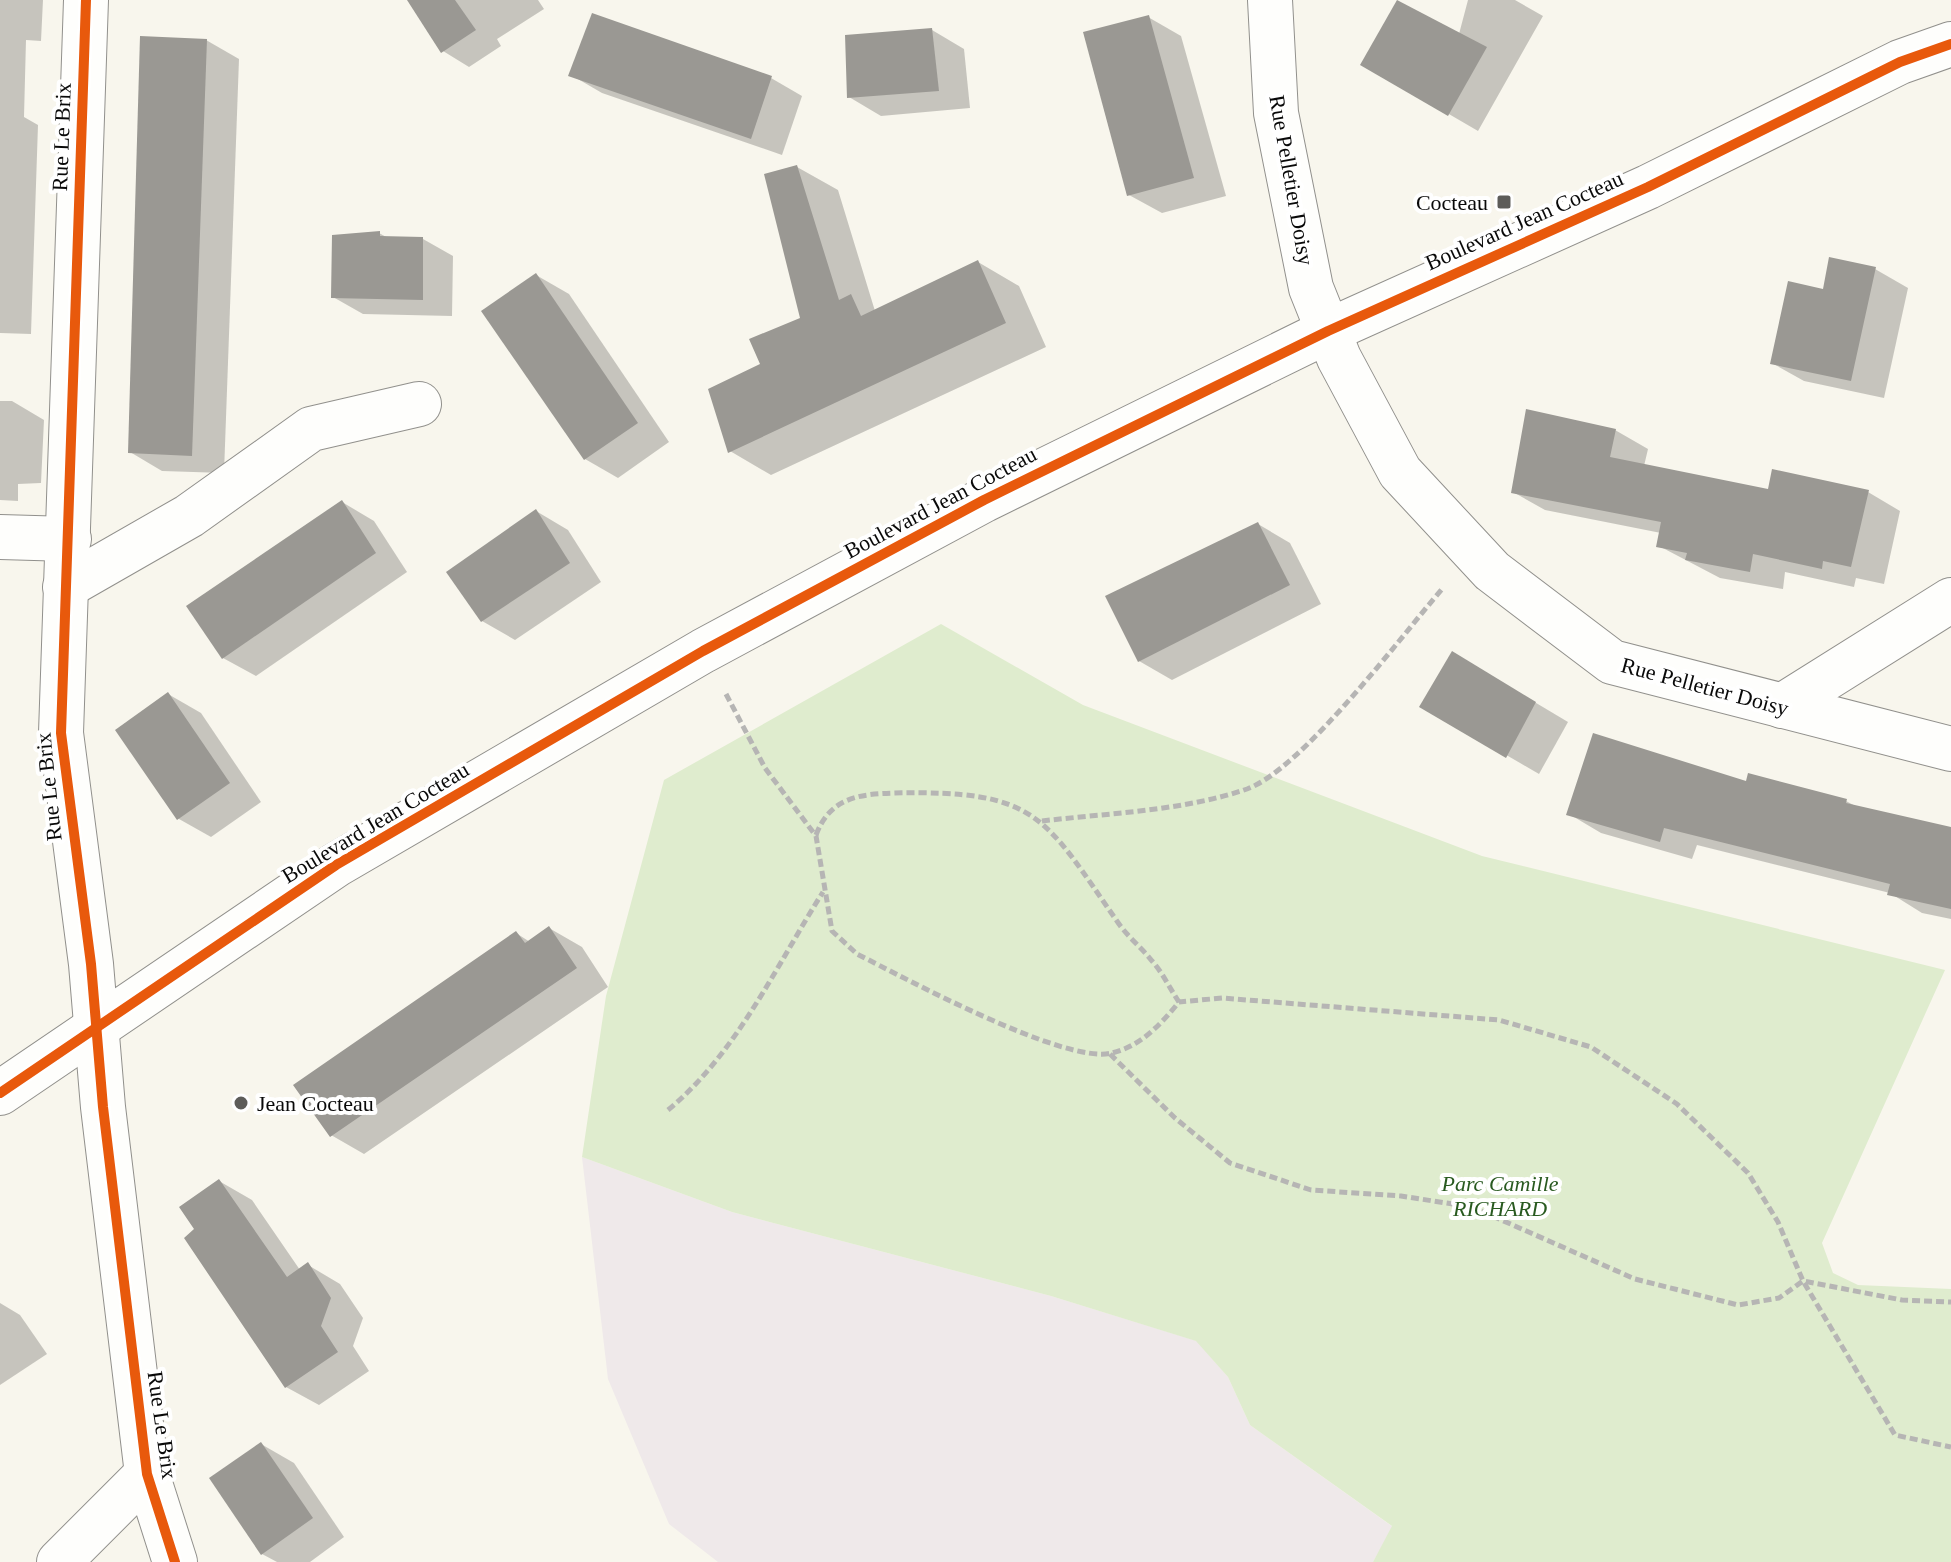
<svg xmlns="http://www.w3.org/2000/svg" width="1951" height="1562" viewBox="0 0 1951 1562" font-family="'Times New Roman',serif">
<style>
.industrial{fill:#efe9ea}
.green{fill:#dfecce}
.shadow{fill:#0003}
.building{fill:#9a9893}
.lines{fill:none;stroke-linecap:round;stroke-linejoin:round}
.minor-casing{stroke:#91908c;stroke-width:46}
.path{stroke:#b6b5b4;stroke-width:5;stroke-dasharray:8 4;stroke-linecap:butt}
.minor{stroke:#fefefc;stroke-width:44}
.cycleway-casing{stroke:#fff;stroke-width:15}
.cycleway{stroke:#e8590c;stroke-width:10}
.poi-dot{fill:#5d5c59;stroke:#fff;stroke-width:3}
.labels{text-anchor:middle;stroke-width:8;stroke-linejoin:round;paint-order:stroke}
.street-label{font-size:22px;fill:#090909;stroke:#fff}
.poi-label{font-size:22px;fill:#090909;stroke:#fff;text-anchor:end}
.park-label{font-size:22px;font-style:italic;fill:#295a20;stroke:#fff}
</style>
<rect width="100%" height="100%" fill="#f8f6ed"/>
<path class="industrial" d="M582 1157 732 1212 1051 1296 1197 1341 1228 1377 1250 1425 1393 1527 1373 1562H718L669 1524 608 1379Z"/>
<path class="green" d="M941 624 1083 705 1482 856 1945 970 1822 1243 1833 1273 1858 1285 1951 1289V1562H1373L1392 1526 1250 1425 1228 1377 1196 1341 1051 1296 732 1212 582 1157 606 996 664 780Z"/>
<g class="shadow">
<path d="M0 0H43L41 41 26 40 24 117 38 125 31 334 0 333Z"/>
<path d="M408 0H538L544 9 497 39 501 46 469 67 443 51Z"/>
<path d="M1468 0H1515L1543 16 1478 131 1363 64 1459 34Z"/>
<path d="M1148 17 1181 36 1226 196 1162 213 1129 195Z"/>
<path d="M932 30 964 49 970 108 881 116 849 97Z"/>
<path d="M206 40 239 59 224 473 162 471 130 452Z"/>
<path d="M571 75 771 78 802 96 782 155 602 93Z"/>
<path d="M797 167 838 190 875 311 978 262 1019 286 1046 347 771 475 730 451 763 365 802 319Z"/>
<path d="M379 233 388 238 423 239 453 256 452 316 363 314 333 297Z"/>
<path d="M1875 269 1908 288 1884 398 1804 381 1772 363 1824 291Z"/>
<path d="M536 275 569 294 669 442 618 478 585 459Z"/>
<path d="M0 401H12L44 420 41 483 18 484V501L0 500Z"/>
<path d="M1615 430 1648 449 1644 466 1769 491 1868 492 1900 511 1884 584 1856 578 1854 587 1785 572 1783 589 1720 578 1659 546 1661 533 1545 510 1513 492Z"/>
<path d="M342 502 374 521 407 572 256 676 223 658Z"/>
<path d="M536 511 568 530 601 582 515 640 482 621Z"/>
<path d="M1258 524 1290 543 1321 604 1172 680 1139 661Z"/>
<path d="M1484 672 1568 722 1539 774 1422 706Z"/>
<path d="M168 694 201 713 261 802 211 837 179 819Z"/>
<path d="M1747 783 1846 801 1859 808 1951 829V919L1922 913 1890 893 1697 845 1692 859 1601 833 1569 814Z"/>
<path d="M549 928 582 947 608 987 364 1154 331 1135 516 933 530 942Z"/>
<path d="M219 1181 252 1200 300 1270 308 1265 340 1284 363 1318 353 1346 369 1371 319 1405 286 1387 197 1230Z"/>
<path d="M0 1303 20 1315 47 1354 0 1385Z"/>
<path d="M261 1444 294 1463 344 1537 310 1562H277L262 1554Z"/>
</g>
<g class="building">
<path d="M407 0H455L476 30 441 53Z"/>
<path d="M1397 0 1487 47 1448 116 1360 65Z"/>
<path d="M592 13 772 76 751 139 568 76Z"/>
<path d="M1149 15 1194 178 1127 196 1083 32Z"/>
<path d="M932 28 939 91 847 98 845 35Z"/>
<path d="M140 36 207 39 192 456 128 453Z"/>
<path d="M797 165 839 300 851 294 861 316 978 260 1006 323 728 453 708 389 760 364 749 339 800 318 764 174Z"/>
<path d="M380 231V236L423 237V300L331 298 332 235Z"/>
<path d="M1829 257 1876 267 1851 381 1770 364 1788 281 1823 289Z"/>
<path d="M536 273 638 423 584 460 481 311Z"/>
<path d="M1526 409 1616 429 1610 457 1768 489 1772 469 1869 490 1851 567 1823 561 1822 569 1753 554 1750 572 1685 560 1687 553 1656 547 1661 522 1511 493Z"/>
<path d="M342 500 376 553 222 659 186 606Z"/>
<path d="M536 509 570 563 481 622 446 572Z"/>
<path d="M1258 522 1290 585 1138 662 1105 596Z"/>
<path d="M1452 651 1536 702 1506 758 1419 707Z"/>
<path d="M168 692 230 783 177 820 115 730Z"/>
<path d="M1593 733 1746 781 1748 773 1847 799 1846 803 1951 827V909L1887 895 1890 884 1664 828 1660 842 1566 815Z"/>
<path d="M549 926 577 968 330 1137 293 1085 516 931 525 943Z"/>
<path d="M219 1179 287 1277 308 1262 331 1298 321 1326 338 1352 285 1388 184 1238 194 1229 179 1207Z"/>
<path d="M261 1442 313 1518 261 1555 209 1478Z"/>
</g>
<g class="lines">
<defs>
<g id="minor">
<path d="M86 0 61 733 91 964 103 1107 147 1474 175 1562"/>
<path d="M1270 0 1276 113 1311 288 1339 358 1400 472 1492 571 1612 662 1951 749"/>
<path d="M0 537 69 539"/>
<path d="M65 587 189 516 311 429 419 404"/>
<path d="M1782 706 1951 600"/>
<path d="M0 1093 336 865 703 651 984 500 1328 331 1648 187 1900 62 1951 44"/>
<path d="M59 1562 147 1474"/>
</g>
</defs>
<use href="#minor" class="minor-casing"/>
<g class="path">
<path d="M726 694 765 768 816 836 832 931 857 954C905 978 1065 1065 1112 1053 1141 1046 1161 1024 1179 1002L1222 998 1499 1020 1591 1047 1677 1104 1748 1173 1778 1222 1803 1281 1895 1435 1951 1447"/>
<path d="M1042 821C1109 813 1183 811 1247 789 1302 769 1400 638 1442 589"/>
<path d="M816 835C830 798 858 794 895 793 1038 790 1043 815 1119 924 1129 938 1142 948 1152 961 1163 973 1170 989 1179 1002"/>
<path d="M1110 1054 1175 1118 1230 1163 1311 1190 1401 1196 1472 1207 1635 1279 1738 1305 1779 1298 1803 1281 1902 1300 1951 1302"/>
<path d="M668 1110C737 1053 776 966 823 892"/>
</g>
<use href="#minor" class="minor"/>
<defs>
<g id="cycleway">
<path d="M86 0 61 733 91 964 103 1107 147 1474 175 1562"/>
<path d="M0 1093 336 865 703 651 984 500 1328 331 1648 187 1900 62 1951 44"/>
</g>
</defs>
<use href="#cycleway" class="cycleway-casing"/>
<use href="#cycleway" class="cycleway"/>
</g>
<g class="poi-dot">
<rect x="1496" y="194" width="16" height="16" rx="4"/>
<circle cx="241" cy="1103" r="8"/>
</g>
<g class="labels">
<g class="street-label">
<text transform="translate(61 137) rotate(-88)" y="8">Rue Le Brix</text>
<text transform="translate(1292 180) rotate(80)" y="8">Rue Pelletier Doisy</text>
<text transform="translate(1524 220) rotate(-24)" y="8">Boulevard Jean Cocteau</text>
<text transform="translate(940 502) rotate(-28)" y="8">Boulevard Jean Cocteau</text>
<text transform="translate(1705 686) rotate(15)" y="8">Rue Pelletier Doisy</text>
<text transform="translate(48 787) rotate(-96)" y="8">Rue Le Brix</text>
<text transform="translate(375 822) rotate(-31)" y="8">Boulevard Jean Cocteau</text>
<text transform="translate(163 1425) rotate(82)" y="8">Rue Le Brix</text>
</g>
<g class="poi-label">
<text x="1488" y="210">Cocteau</text>
<text x="257" y="1111" text-anchor="start">Jean Cocteau</text>
</g>
<g class="park-label">
<text x="1500" y="1191">Parc Camille<tspan x="1500" dy="25">RICHARD</tspan></text>
</g>
</g>
</svg>
